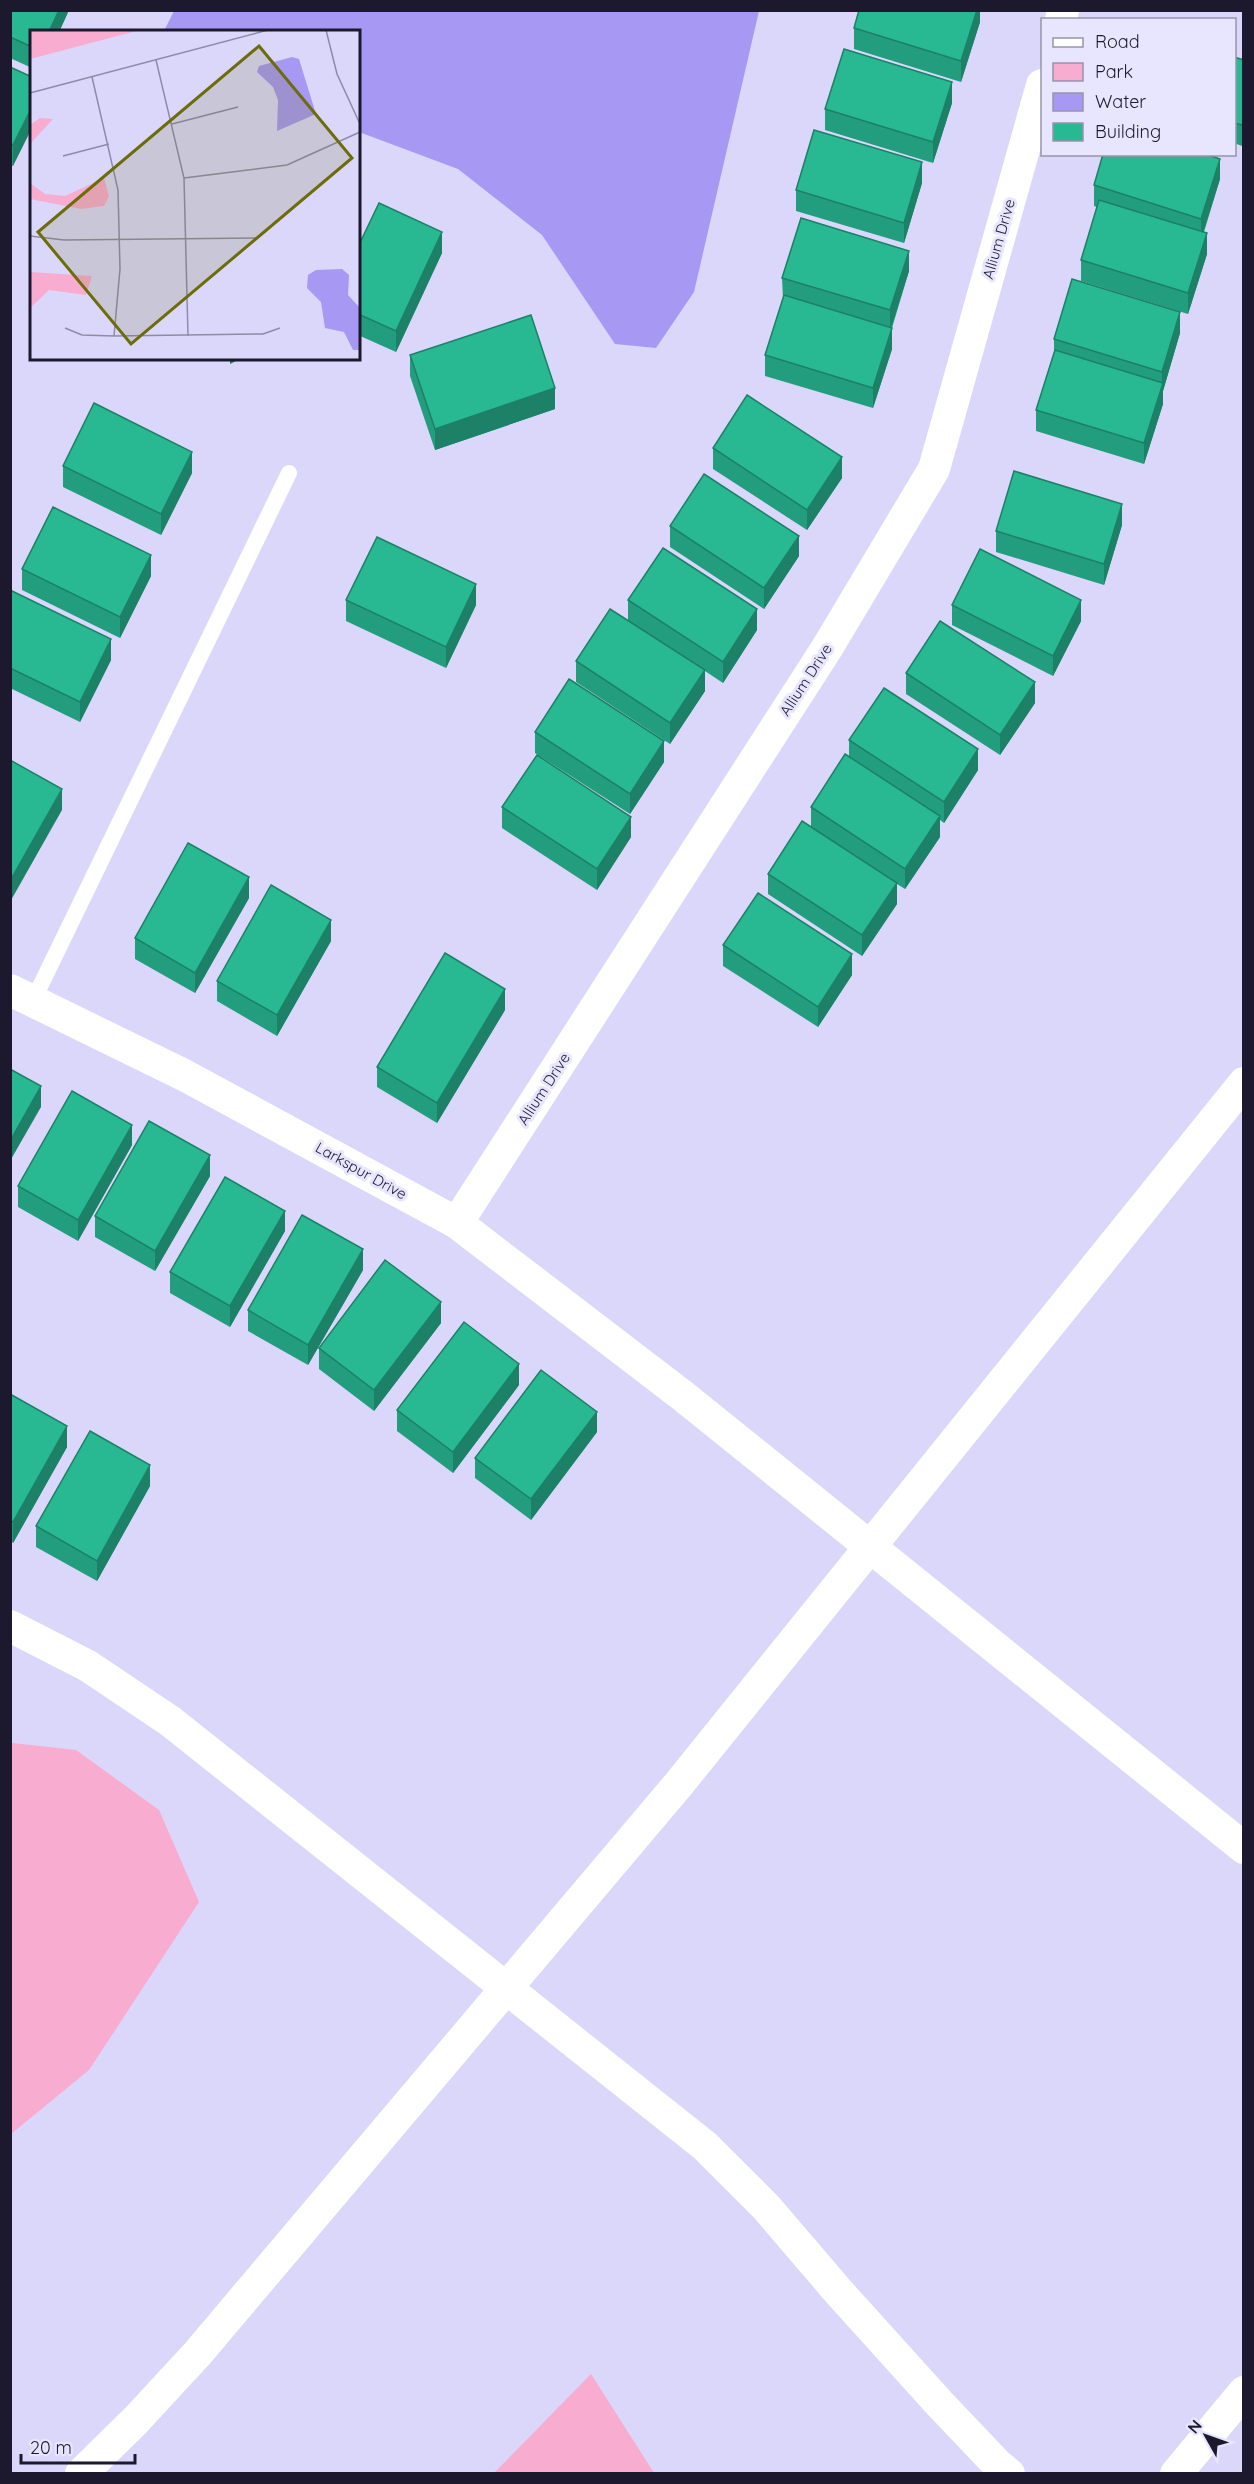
<svg xmlns="http://www.w3.org/2000/svg" width="1254" height="2484" viewBox="0 0 1254 2484" font-family="Quicksand,sans-serif">
<style>
.green{fill:#f8accf}
.water{fill:#a698f3}
.lines{fill:none;stroke-linecap:round;stroke-linejoin:round}
.service{stroke:#fff;stroke-width:16}
.minor{stroke:#fff;stroke-width:32}
.wall{fill:#229e7e}
.shaded-wall{fill:#1c8166}
.building{fill:#28b892;stroke:#1c8166;stroke-width:1.5}
.labels{text-anchor:middle;stroke-width:6;stroke-linejoin:round;paint-order:stroke}
.street-label{font-size:15px;fill:#1c192f;stroke:#e8e6fe}
.inset-road{fill:none;stroke:#8e8ba9;stroke-width:1.5}
.view{fill:#6c6c0b;fill-opacity:0.15;stroke:#6c6c0b;stroke-width:3}
.inset-edge{fill:none;stroke:#1c192f;stroke-width:3}
</style>
<rect width="100%" height="100%" fill="#dad7fb"/>
<g class="green">
<path d="M12 1743 76 1750 159 1810 199 1902 89 2070 11 2134 10 1747Z"/>
<path d="M591 2374 654 2473H494Z"/>
</g>
<path class="water" d="M174 11H759L694 292 656 348 615 344 542 235 458 169 359 132 358 32 164 31Z"/>
<g class="lines">
<path class="service" d="M33 1001 289 473"/>
<g class="minor">
<path d="M1061 20 1063 10"/>
<path d="M10 990 184 1075 457 1223 683 1396 1244 1848"/>
<path d="M457 1223 827 648 934 469 1042 85"/>
<path d="M10 1626 88 1666 170 1721 705 2146 766 2207 837 2290 939 2403 997 2464 1009 2474"/>
<path d="M81 2474 136 2420 197 2354 678 1785 1244 1083"/>
<path d="M1176 2474 1244 2392"/>
</g>
</g>
<g class="wall">
<path d="M10 10H69L59 32H32V68L10 58Z"/>
<path d="M977 10H980V22L961 82 854 49V28Z"/>
<path d="M1234 57 1244 60V141L1242 146 1234 143Z"/>
<path d="M10 67 32 77 13 166 10 165Z"/>
<path d="M952 103 933 163 825 130V109Z"/>
<path d="M1220 179 1204 232 1207 254 1188 314 1081 281V260L1097 207 1094 206V185Z"/>
<path d="M922 183 904 243 796 211V190Z"/>
<path d="M358 247 442 253 396 352 358 335Z"/>
<path d="M909 271 892 328V349L873 408 765 376V355L783 299 782 278Z"/>
<path d="M1180 333 1163 391V404L1144 464 1036 431V410L1054 352V339Z"/>
<path d="M410 355 555 409 435 450 410 376Z"/>
<path d="M713 448 842 478 807 530 713 469Z"/>
<path d="M63 466 192 473 161 535 63 487Z"/>
<path d="M1122 525 1104 585 996 552V531Z"/>
<path d="M670 526 799 556 764 609 670 547Z"/>
<path d="M22 569 151 576 120 638 22 590Z"/>
<path d="M10 595 111 660 80 722 10 688Z"/>
<path d="M346 600 476 605 446 668 346 621Z"/>
<path d="M628 600 757 630 723 683 705 671V691L670 744 576 682V661L628 620Z"/>
<path d="M952 605 1081 621 1053 676 952 625Z"/>
<path d="M906 673 1035 703 1000 755 906 694Z"/>
<path d="M535 732 664 762 630 814 535 753Z"/>
<path d="M849 740 978 770 944 823 940 820V837L905 889 897 884V904L862 956 768 894V874L811 827V807L849 757Z"/>
<path d="M502 807 631 837 597 890 502 828Z"/>
<path d="M249 898 195 993 135 959V938Z"/>
<path d="M331 941 277 1036 217 1001V981Z"/>
<path d="M723 945 852 975 818 1027 723 966Z"/>
<path d="M505 1010 437 1123 377 1087V1067Z"/>
<path d="M132 1145 78 1241 18 1207V1186Z"/>
<path d="M210 1176 155 1271 95 1237V1216Z"/>
<path d="M285 1231 230 1327 170 1293V1272Z"/>
<path d="M363 1270 308 1365 248 1331V1310Z"/>
<path d="M441 1323 374 1411 319 1369V1348Z"/>
<path d="M519 1385 453 1473 397 1431V1410Z"/>
<path d="M10 1394 67 1447 13 1543 10 1541Z"/>
<path d="M597 1432 531 1520 475 1478V1458Z"/>
<path d="M150 1486 97 1581 36 1547V1526Z"/>
</g>
<g class="shaded-wall">
<path d="M59 10H69L59 32H49Z"/>
<path d="M977 10H980V22L961 82V61Z"/>
<path d="M952 82V103L933 163V142Z"/>
<path d="M32 107V128L13 166V145Z"/>
<path d="M1244 120V141L1242 146V125Z"/>
<path d="M1220 159V179L1201 239V219Z"/>
<path d="M922 162V183L904 243V223Z"/>
<path d="M442 232V253L396 352V331Z"/>
<path d="M1207 233V254L1188 314V293Z"/>
<path d="M909 251V271L890 331V310Z"/>
<path d="M1180 312V333L1163 391V404L1144 464V443L1162 386V372Z"/>
<path d="M892 328V349L873 408V388Z"/>
<path d="M230 358H242L230 364Z"/>
<path d="M555 388V409L435 450V429Z"/>
<path d="M192 452V473L161 535V514Z"/>
<path d="M842 457V478L807 530V510Z"/>
<path d="M1122 504V525L1104 585V564Z"/>
<path d="M799 536V556L764 609V588Z"/>
<path d="M151 555V576L120 638V617Z"/>
<path d="M476 584V605L446 668V647Z"/>
<path d="M1081 600V621L1053 676V656Z"/>
<path d="M757 609V630L723 683V662Z"/>
<path d="M111 639V660L80 722V702Z"/>
<path d="M705 670V691L670 744V723Z"/>
<path d="M1035 682V703L1000 755V735Z"/>
<path d="M664 741V762L630 814V794Z"/>
<path d="M978 749V770L944 823V802Z"/>
<path d="M62 789V810L10 902V881Z"/>
<path d="M940 816V837L905 889V869Z"/>
<path d="M631 817V837L597 890V869Z"/>
<path d="M249 877V898L195 993V973Z"/>
<path d="M897 883V904L862 956V935Z"/>
<path d="M331 920V941L277 1036V1015Z"/>
<path d="M852 954V975L818 1027V1007Z"/>
<path d="M505 989V1010L437 1123V1103Z"/>
<path d="M41 1086V1107L10 1161V1141Z"/>
<path d="M132 1125V1145L78 1241V1220Z"/>
<path d="M210 1155V1176L155 1271V1251Z"/>
<path d="M285 1211V1231L230 1327V1306Z"/>
<path d="M363 1249V1270L308 1365V1345Z"/>
<path d="M441 1302V1323L374 1411V1390Z"/>
<path d="M519 1364V1385L453 1473V1452Z"/>
<path d="M597 1412V1432L531 1520V1499Z"/>
<path d="M67 1426V1447L13 1543V1522Z"/>
<path d="M150 1465V1486L97 1581V1561Z"/>
</g>
<g class="building">
<path d="M10 10H59L49 32H32V47L10 37Z"/>
<path d="M859 10H977L961 61 854 28Z"/>
<path d="M844 49 952 82 933 142 825 109Z"/>
<path d="M1234 57 1244 60V120L1242 125 1234 123Z"/>
<path d="M10 67 32 77V107L13 145 10 144Z"/>
<path d="M814 130 922 162 904 223 796 190Z"/>
<path d="M1103 154H1206L1220 159 1201 219 1094 185Z"/>
<path d="M1099 200 1207 233 1188 293 1081 260Z"/>
<path d="M379 203 442 232 396 331 358 314V247Z"/>
<path d="M801 218 909 251 890 310 782 278Z"/>
<path d="M1072 279 1180 312 1162 372 1054 339Z"/>
<path d="M784 295 892 328 873 388 765 355Z"/>
<path d="M531 315 555 388 435 429 410 355Z"/>
<path d="M1055 350 1163 383 1144 443 1036 410Z"/>
<path d="M747 395 842 457 807 510 713 448Z"/>
<path d="M94 403 192 452 161 514 63 466Z"/>
<path d="M1014 471 1122 504 1104 564 996 531Z"/>
<path d="M704 474 799 536 764 588 670 526Z"/>
<path d="M53 507 151 555 120 617 22 569Z"/>
<path d="M377 537 476 584 446 647 346 600Z"/>
<path d="M663 548 757 609 723 662 628 600Z"/>
<path d="M980 549 1081 600 1053 656 952 605Z"/>
<path d="M12 591 111 639 80 702 10 668V595Z"/>
<path d="M610 609 705 670 670 723 576 661Z"/>
<path d="M940 621 1035 682 1000 735 906 673Z"/>
<path d="M569 679 664 741 630 794 535 732Z"/>
<path d="M884 688 978 749 944 802 849 740Z"/>
<path d="M845 754 940 816 905 869 811 807Z"/>
<path d="M537 755 631 817 597 869 502 807Z"/>
<path d="M10 760 62 789 10 881Z"/>
<path d="M802 821 897 883 862 935 768 874Z"/>
<path d="M188 843 249 877 195 973 135 938Z"/>
<path d="M271 885 331 920 277 1015 217 981Z"/>
<path d="M758 893 852 954 818 1007 723 945Z"/>
<path d="M445 953 505 989 437 1103 377 1067Z"/>
<path d="M10 1069 41 1086 10 1141Z"/>
<path d="M72 1091 132 1125 78 1220 18 1186Z"/>
<path d="M149 1121 210 1155 155 1251 95 1216Z"/>
<path d="M225 1177 285 1211 230 1306 170 1272Z"/>
<path d="M302 1215 363 1249 308 1345 248 1310Z"/>
<path d="M385 1260 441 1302 374 1390 319 1348Z"/>
<path d="M464 1322 519 1364 453 1452 397 1410Z"/>
<path d="M541 1370 597 1412 531 1499 475 1458Z"/>
<path d="M10 1394 67 1426 13 1522 10 1520Z"/>
<path d="M90 1431 150 1465 97 1561 36 1526Z"/>
</g>
<g class="labels">
<g class="street-label">
<text transform="translate(999 239) rotate(-74)" y="5">Allium Drive</text>
<text transform="translate(806 680) rotate(-57)" y="5">Allium Drive</text>
<text transform="translate(544 1089) rotate(-57)" y="5">Allium Drive</text>
<text transform="translate(361 1171) rotate(29)" y="5">Larkspur Drive</text>
</g>
</g>
<g transform="translate(30 30)">
<rect width="330" height="330" fill="#dad7fb"/>
<path d="M0 0H110L0 29ZM10 88 23 89 0 114V95ZM74 148 79 166 74 176 51 179 0 169V153L15 164 35 166ZM0 242 62 246 56 265 19 260 0 278Z" fill="#f8accf"/>
<path d="M262 27 269 29 286 84 247 101 248 70 243 57 227 42 229 36ZM312 239 319 245 318 265 330 278V320H323L314 302 295 298 291 272 277 258 278 245 286 240Z" fill="#a698f3"/>
<path class="inset-road" d="M296 0 307 44 330 94M126 30 154 148 158 306M62 47 88 160 90 239 84 306M0 63 238 0M142 94 208 77M33 126 79 114M154 148 257 135 330 102M0 206 34 210 227 208M35 298 52 305 84 306 233 304 250 298"/>
<path class="view" d="M229 16 322 128 101 314 8 202Z"/>
<rect width="330" height="330" class="inset-edge"/>
</g>
<rect width="1254" height="2484" fill="none" stroke="#1c192f" stroke-width="24"/>
<rect x="1041" y="18" width="195" height="138" fill="#e8e6fe" stroke="#9694ab" stroke-width="1.5"/>
<rect x="1053" y="38" width="30" height="9" fill="#ffffff" stroke="#9694ab" stroke-width="1.5"/>
<text x="1095" y="48" font-size="18" fill="#1c192f">Road</text>
<rect x="1053" y="63" width="30" height="18" fill="#f8accf" stroke="#9694ab" stroke-width="1.5"/>
<text x="1095" y="78" font-size="18" fill="#1c192f">Park</text>
<rect x="1053" y="93" width="30" height="18" fill="#a698f3" stroke="#9694ab" stroke-width="1.5"/>
<text x="1095" y="108" font-size="18" fill="#1c192f">Water</text>
<rect x="1053" y="123" width="30" height="18" fill="#28b892" stroke="#9694ab" stroke-width="1.5"/>
<text x="1095" y="138" font-size="18" fill="#1c192f">Building</text>
<g transform="translate(1206 2436) rotate(310)" stroke="#e8e6fe" stroke-width="4.5" paint-order="stroke">
<path d="M0-4.5L10 22L0 15L-10 22Z" fill="#1c192f"/>
<text y="-9" font-size="16" font-weight="bold" text-anchor="middle" fill="#1c192f">N</text>
</g>
<path d="M21 2454v9h114v-9" fill="none" stroke="#1c192f" stroke-width="3"/>
<text x="30" y="2454" font-size="18" fill="#1c192f" stroke="#e8e6fe" stroke-width="4.5" paint-order="stroke">20 m</text>
</svg>
